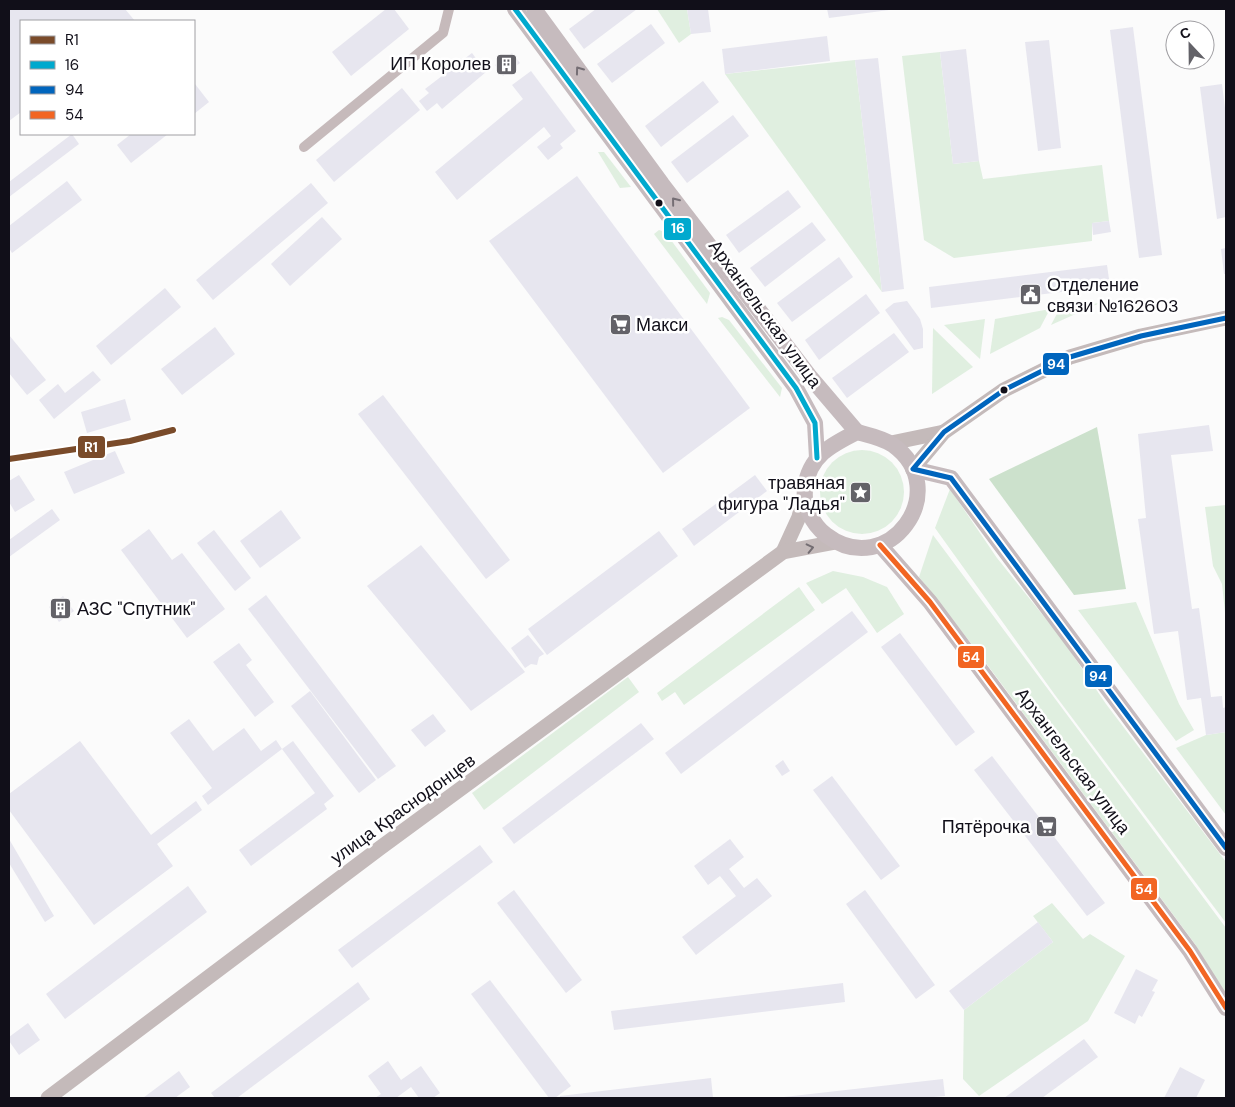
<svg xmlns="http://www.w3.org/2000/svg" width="1235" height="1107" viewBox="0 0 1235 1107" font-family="'DM Sans',sans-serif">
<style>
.green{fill:#e0efe0}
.forest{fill:#cce1cc}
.building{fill:#e7e6ef}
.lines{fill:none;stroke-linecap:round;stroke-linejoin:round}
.minor{stroke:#c6babb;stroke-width:10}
.secondary{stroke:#c4baba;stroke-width:15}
.primary{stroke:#c6bbbe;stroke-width:16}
.bus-1-casing{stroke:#fff;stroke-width:9}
.bus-2-casing{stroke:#fff;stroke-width:9}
.bus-3-casing{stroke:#fff;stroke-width:9}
.bus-1{stroke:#00a9ce;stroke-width:5}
.bus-2{stroke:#0065bd;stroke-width:5}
.bus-3{stroke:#f26522;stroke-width:5}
.rail-1-casing{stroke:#fff;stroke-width:10}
.rail-1{stroke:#7a4b2a;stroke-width:6}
.oneway{stroke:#756e74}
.oneway2{stroke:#736d72}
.bus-dot{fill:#110f19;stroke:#fff;stroke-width:2}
.labels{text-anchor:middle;stroke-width:5;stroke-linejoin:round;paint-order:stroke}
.poi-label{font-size:18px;fill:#110f19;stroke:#fff;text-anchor:end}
.street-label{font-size:18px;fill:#110f19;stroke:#fff}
.line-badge{stroke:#fff;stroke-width:2}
.badge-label{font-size:14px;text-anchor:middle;font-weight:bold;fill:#fff}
</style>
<rect width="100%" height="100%" fill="#fbfbfb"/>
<g class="green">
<path d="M657 9H687L691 34 679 43Z"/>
<path d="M940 52 953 164 979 161 983 179 1102 165 1109 221 1092 223V241L954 258 924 240 902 56Z"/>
<path d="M855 60 882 292 725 74Z"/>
<path d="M598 152H604L631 187 620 188Z"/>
<path d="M659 230 665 232 710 293 707 304 654 234Z"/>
<path d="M1100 303 1051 325 1060 308Z"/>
<path d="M1050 309 1040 328 990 354 995 319Z"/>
<path d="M722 317 729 320 782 388 780 397 718 318Z"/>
<path d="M985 319 980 359 944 325Z"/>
<path d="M933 328 973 367 932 394Z"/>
<circle cx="862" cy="492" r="42"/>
<path d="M950 489 997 558 1062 639 1106 704 1226 862V923L1055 695 935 528Z"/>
<path d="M1226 505V622L1222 584 1213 566 1205 507Z"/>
<path d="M933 535 1226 928V996L1195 944 977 651 919 577Z"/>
<path d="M833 571 863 577 887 587 904 614 877 633 846 588 822 604 806 583Z"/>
<path d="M799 587 815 610 684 705 675 692 662 701 657 693Z"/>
<path d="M1136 602 1179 704 1194 730 1176 741 1078 610Z"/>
<path d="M628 677 639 692 484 810 472 793Z"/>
<path d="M1226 732V815L1176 748 1206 735Z"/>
<path d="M1052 903 1083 939 1090 934 1125 956 1088 1021 979 1096 963 1079 964 1010 1053 942 1033 916Z"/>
</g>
<path class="forest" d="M1097 427 1126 589 1074 595 989 479Z"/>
<g class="building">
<path d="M9 9H125L135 21H21V112L9 121Z"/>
<path d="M386 9H394L409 29 351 76 332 52Z"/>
<path d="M596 9H637L584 49 569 29Z"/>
<path d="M687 9H708L711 32 691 34Z"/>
<path d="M827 9H889V10L829 18Z"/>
<path d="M651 24 665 43 612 83 597 64Z"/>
<path d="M1133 27 1162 255 1139 258 1110 30Z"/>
<path d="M827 36 830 61 725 74 722 49Z"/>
<path d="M1049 40 1061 148 1038 151 1025 42Z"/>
<path d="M966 49 979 161 953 164 940 52Z"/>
<path d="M472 53 486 72 442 109 437 103 427 111 419 101 429 93 425 89Z"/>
<path d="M512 53 520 63 503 76 495 65Z"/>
<path d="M878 58 904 289 882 292 855 60Z"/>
<path d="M531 71 576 131 560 144 563 148 548 160 537 147 551 136 544 127 457 200 435 172 523 99 512 85Z"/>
<path d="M703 81 719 102 661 147 645 126Z"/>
<path d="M195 84 209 102 194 114V85Z"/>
<path d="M1222 84 1226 116V217L1217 219 1200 87Z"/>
<path d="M402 88 420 110 334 182 316 160Z"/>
<path d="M733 115 749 136 687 183 671 162Z"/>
<path d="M72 134 79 144 9 197V182Z"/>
<path d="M131 134H168L131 163 117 145Z"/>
<path d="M577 176 750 408 663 473 489 241Z"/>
<path d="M67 181 82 200 12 253 9 248V226Z"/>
<path d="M311 183 328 203 213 300 196 280Z"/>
<path d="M788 190 801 207 739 253 726 235Z"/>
<path d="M322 217 342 239 290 286 271 264Z"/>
<path d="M1109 221 1111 232 1093 235 1092 223Z"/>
<path d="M812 222 826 240 765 287 750 268Z"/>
<path d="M1226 248V274H1224L1221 249Z"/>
<path d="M839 257 853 277 792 322 777 303Z"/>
<path d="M1107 265 1110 286 931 308 929 287Z"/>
<path d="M165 288 181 307 111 365 96 346Z"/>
<path d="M866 294 880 313 819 360 805 340Z"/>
<path d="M907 301 920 319 923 329V348L914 350 885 310 894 303Z"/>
<path d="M215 327 235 354 182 395 161 369Z"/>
<path d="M894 333 909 352 847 398 832 378Z"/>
<path d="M9 335 46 380 27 395 9 373Z"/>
<path d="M93 371 101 380 54 419 39 400 58 384 65 393Z"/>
<path d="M383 395 510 560 486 579 358 414Z"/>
<path d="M125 399 131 420 87 433 81 412Z"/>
<path d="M1209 425 1213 451 1171 455 1192 609 1199 608 1211 697 1222 696 1223 708 1226 707V732L1206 735 1201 698 1187 700 1178 631 1154 634 1138 519 1146 518 1138 434Z"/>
<path d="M115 451 125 473 74 494 64 472Z"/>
<path d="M19 475 35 500 15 512 9 502V481Z"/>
<path d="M755 475 767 491 694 546 682 529Z"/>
<path d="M52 509 60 520 9 557V540Z"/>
<path d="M281 510 301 538 260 568 240 541Z"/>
<path d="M149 529 172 560 182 553 225 609 187 638 121 550Z"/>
<path d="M214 530 251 578 235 591 197 543Z"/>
<path d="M659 531 678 556 547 655 528 629Z"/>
<path d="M421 545 525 672 471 711 367 586Z"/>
<path d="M266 595 396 766 378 779 248 609Z"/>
<path d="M63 596 74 611 59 622 49 607Z"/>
<path d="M852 611 868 632 681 774 665 753Z"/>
<path d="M900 633 975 732 956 746 881 647Z"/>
<path d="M528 635 544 654 539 657 537 665 531 664 525 668 511 648Z"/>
<path d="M239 643 252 660 246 665 274 702 255 717 213 662Z"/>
<path d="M310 691 376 780 359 793 291 706Z"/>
<path d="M433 714 446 731 425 747 411 730Z"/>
<path d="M189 719 213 751 244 728 261 751 276 740 282 749 208 805 202 796 212 788 170 733Z"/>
<path d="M641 723 654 739 514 844 502 828Z"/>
<path d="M80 741 151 835 196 801 202 810 157 844 173 866 94 925 9 810V794Z"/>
<path d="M293 741 334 796 324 804 327 809 251 866 239 850 315 793 282 749Z"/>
<path d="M992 756 1105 903 1087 916 974 770Z"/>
<path d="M783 760 790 771 782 776 775 766Z"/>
<path d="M832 776 900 866 881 880 813 790Z"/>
<path d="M9 839 54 916 45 922 9 863Z"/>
<path d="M730 839 744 857 729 869 744 888 757 878 772 896 696 955 682 937 736 896 720 876 708 885 694 866Z"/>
<path d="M480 845 493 862 352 968 338 950Z"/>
<path d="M188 886 207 912 65 1019 46 994Z"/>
<path d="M514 890 582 980 566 993 497 903Z"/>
<path d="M865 890 935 985 916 999 846 904Z"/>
<path d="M1038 922 1053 942 964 1010 949 991Z"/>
<path d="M1136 969 1158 980 1152 991 1155 992 1142 1017 1139 1015 1135 1024 1114 1013Z"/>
<path d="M490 980 571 1086 555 1098H549L471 994Z"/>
<path d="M358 982 370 999 237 1098H215L211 1093Z"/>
<path d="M843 983 845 1002 614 1030 611 1011Z"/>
<path d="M28 1023 40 1040 19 1055 9 1041V1037Z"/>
<path d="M1084 1039 1098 1057 1042 1098H1004Z"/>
<path d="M388 1061 401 1080 421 1066 440 1093 433 1098H419L411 1087 396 1098H375L381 1094 368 1076Z"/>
<path d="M1180 1067 1205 1080 1196 1098H1164Z"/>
<path d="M179 1071 190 1087 175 1098H143Z"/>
<path d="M711 1078 713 1098H560V1096Z"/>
<path d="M943 1079 945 1096 923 1098H775Z"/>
</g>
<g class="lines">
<path class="minor" d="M304 147 443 33 449 9"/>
<g class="secondary">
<path d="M891 443 944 432"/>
<path d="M913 469 944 432 1004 390 1070 357 1141 336 1226 318"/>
<path d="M783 552 799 517 805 492"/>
<path d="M48 1098 380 848 783 552 836 542"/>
</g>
<g class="primary">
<path d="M515 9 796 388 815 423 817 458"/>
<path d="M534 9 662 184 811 378 857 432"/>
<path d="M857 432C868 435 883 438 893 445 955 490 888 582 826 535 812 524 803 505 805 488 809 456 831 445 857 432Z"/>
<path d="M913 469 951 478 1226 848"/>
<path d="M880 545 930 602 1190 951 1226 1008"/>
</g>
<defs>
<path id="bus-1" d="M515 9 796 388 815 423 817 458"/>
<path id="bus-2" d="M1226 318 1141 336 1070 357 1004 390 944 432 913 469 951 478 1226 848"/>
<path id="bus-3" d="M880 545 930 602 1190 951 1226 1008"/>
</defs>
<use href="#bus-1" class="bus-1-casing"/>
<use href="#bus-2" class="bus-2-casing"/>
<use href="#bus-3" class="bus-3-casing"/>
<use href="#bus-1" class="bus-1"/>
<use href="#bus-2" class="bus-2"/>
<use href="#bus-3" class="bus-3"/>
<defs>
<path id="rail-1" d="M9 459 130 441 173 430"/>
</defs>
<use href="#rail-1" class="rail-1-casing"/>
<use href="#rail-1" class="rail-1"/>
</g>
<defs><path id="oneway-chevron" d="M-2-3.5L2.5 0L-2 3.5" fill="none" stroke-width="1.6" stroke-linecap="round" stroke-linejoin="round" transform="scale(1.25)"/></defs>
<g class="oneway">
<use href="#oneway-chevron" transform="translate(579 70) rotate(-126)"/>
<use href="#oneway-chevron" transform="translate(675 201) rotate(-129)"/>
</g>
<use class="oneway2" href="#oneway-chevron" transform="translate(810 548) rotate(-13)"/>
<defs>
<symbol id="building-square" viewBox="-11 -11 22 22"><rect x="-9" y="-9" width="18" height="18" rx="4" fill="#636268" stroke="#fff"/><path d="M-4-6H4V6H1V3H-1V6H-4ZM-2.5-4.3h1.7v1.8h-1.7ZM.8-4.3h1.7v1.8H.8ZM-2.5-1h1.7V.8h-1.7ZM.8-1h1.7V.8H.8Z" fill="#fff"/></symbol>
<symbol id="civic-square" viewBox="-11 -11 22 22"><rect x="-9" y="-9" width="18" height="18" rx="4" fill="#636268" stroke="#fff"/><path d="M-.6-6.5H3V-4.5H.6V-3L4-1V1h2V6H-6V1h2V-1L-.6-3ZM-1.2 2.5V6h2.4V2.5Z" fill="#fff"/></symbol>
<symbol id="supermarket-square" viewBox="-11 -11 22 22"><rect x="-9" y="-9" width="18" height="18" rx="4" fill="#636268" stroke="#fff"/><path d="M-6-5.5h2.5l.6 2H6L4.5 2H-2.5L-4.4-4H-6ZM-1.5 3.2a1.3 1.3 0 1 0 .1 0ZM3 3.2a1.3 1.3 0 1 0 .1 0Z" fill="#fff"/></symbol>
<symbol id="sight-square" viewBox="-11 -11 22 22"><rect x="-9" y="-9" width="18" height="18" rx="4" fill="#636268" stroke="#fff"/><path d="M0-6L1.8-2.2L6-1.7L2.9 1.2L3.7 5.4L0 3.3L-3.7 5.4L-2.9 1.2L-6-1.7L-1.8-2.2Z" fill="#fff"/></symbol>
</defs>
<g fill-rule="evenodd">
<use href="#building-square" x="494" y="52" width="25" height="25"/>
<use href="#civic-square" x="1018" y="282" width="25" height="25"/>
<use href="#supermarket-square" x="608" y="312" width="25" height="25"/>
<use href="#sight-square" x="848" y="480" width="25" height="25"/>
<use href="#building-square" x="48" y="596" width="25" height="25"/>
<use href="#supermarket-square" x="1034" y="814" width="25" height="25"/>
</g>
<g class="bus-dot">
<circle cx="659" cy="203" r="4.5"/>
<circle cx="1004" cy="390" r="4.5"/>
</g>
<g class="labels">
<g class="poi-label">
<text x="491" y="70">ИП Королев</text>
<text x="1047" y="291" text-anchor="start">Отделение<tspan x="1047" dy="21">связи №162603</tspan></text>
<text x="636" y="331" text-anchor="start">Макси</text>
<text x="845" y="489">травяная<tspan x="845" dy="21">фигура "Ладья"</tspan></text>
<text x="77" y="615" text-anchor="start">АЗС "Спутник"</text>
<text x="1030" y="833">Пятёрочка</text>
</g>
<g class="street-label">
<text transform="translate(765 314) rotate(54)" y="6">Архангельская улица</text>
<text transform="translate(1073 761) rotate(53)" y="6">Архангельская улица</text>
<text transform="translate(403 809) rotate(-36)" y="6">улица Краснодонцев</text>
</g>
</g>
<g class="line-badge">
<rect x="663" y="217" width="29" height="24" rx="5" fill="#00a9ce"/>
<rect x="1042" y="352" width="28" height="24" rx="5" fill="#0065bd"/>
<rect x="77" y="435" width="29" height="24" rx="5" fill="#7a4b2a"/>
<rect x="957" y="645" width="28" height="24" rx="5" fill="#f26522"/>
<rect x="1084" y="664" width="29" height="24" rx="5" fill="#0065bd"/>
<rect x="1130" y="877" width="28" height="24" rx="5" fill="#f26522"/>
</g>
<g class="badge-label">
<text x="678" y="233">16</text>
<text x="1056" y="369">94</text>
<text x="91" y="452">R1</text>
<text x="971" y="662">54</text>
<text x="1098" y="681">94</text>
<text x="1144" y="894">54</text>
</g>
<rect width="1235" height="1107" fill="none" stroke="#110f19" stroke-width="20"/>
<rect x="20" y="20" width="175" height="115" fill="#ffffff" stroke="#a09fa3"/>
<rect x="30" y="36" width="25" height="8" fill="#7a4b2a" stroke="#a09fa3"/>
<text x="65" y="45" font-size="15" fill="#110f19">R1</text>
<rect x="30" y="61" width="25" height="8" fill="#00a9ce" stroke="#a09fa3"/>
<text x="65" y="70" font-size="15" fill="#110f19">16</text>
<rect x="30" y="86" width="25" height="8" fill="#0065bd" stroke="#a09fa3"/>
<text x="65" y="95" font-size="15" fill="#110f19">94</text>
<rect x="30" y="111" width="25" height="8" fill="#f26522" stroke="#a09fa3"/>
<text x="65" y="120" font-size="15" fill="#110f19">54</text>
<g transform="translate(1190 45) rotate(338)"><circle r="24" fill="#ffffff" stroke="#a09fa3"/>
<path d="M0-4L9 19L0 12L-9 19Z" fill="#636268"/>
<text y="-8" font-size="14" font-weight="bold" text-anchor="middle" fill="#110f19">С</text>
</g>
</svg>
